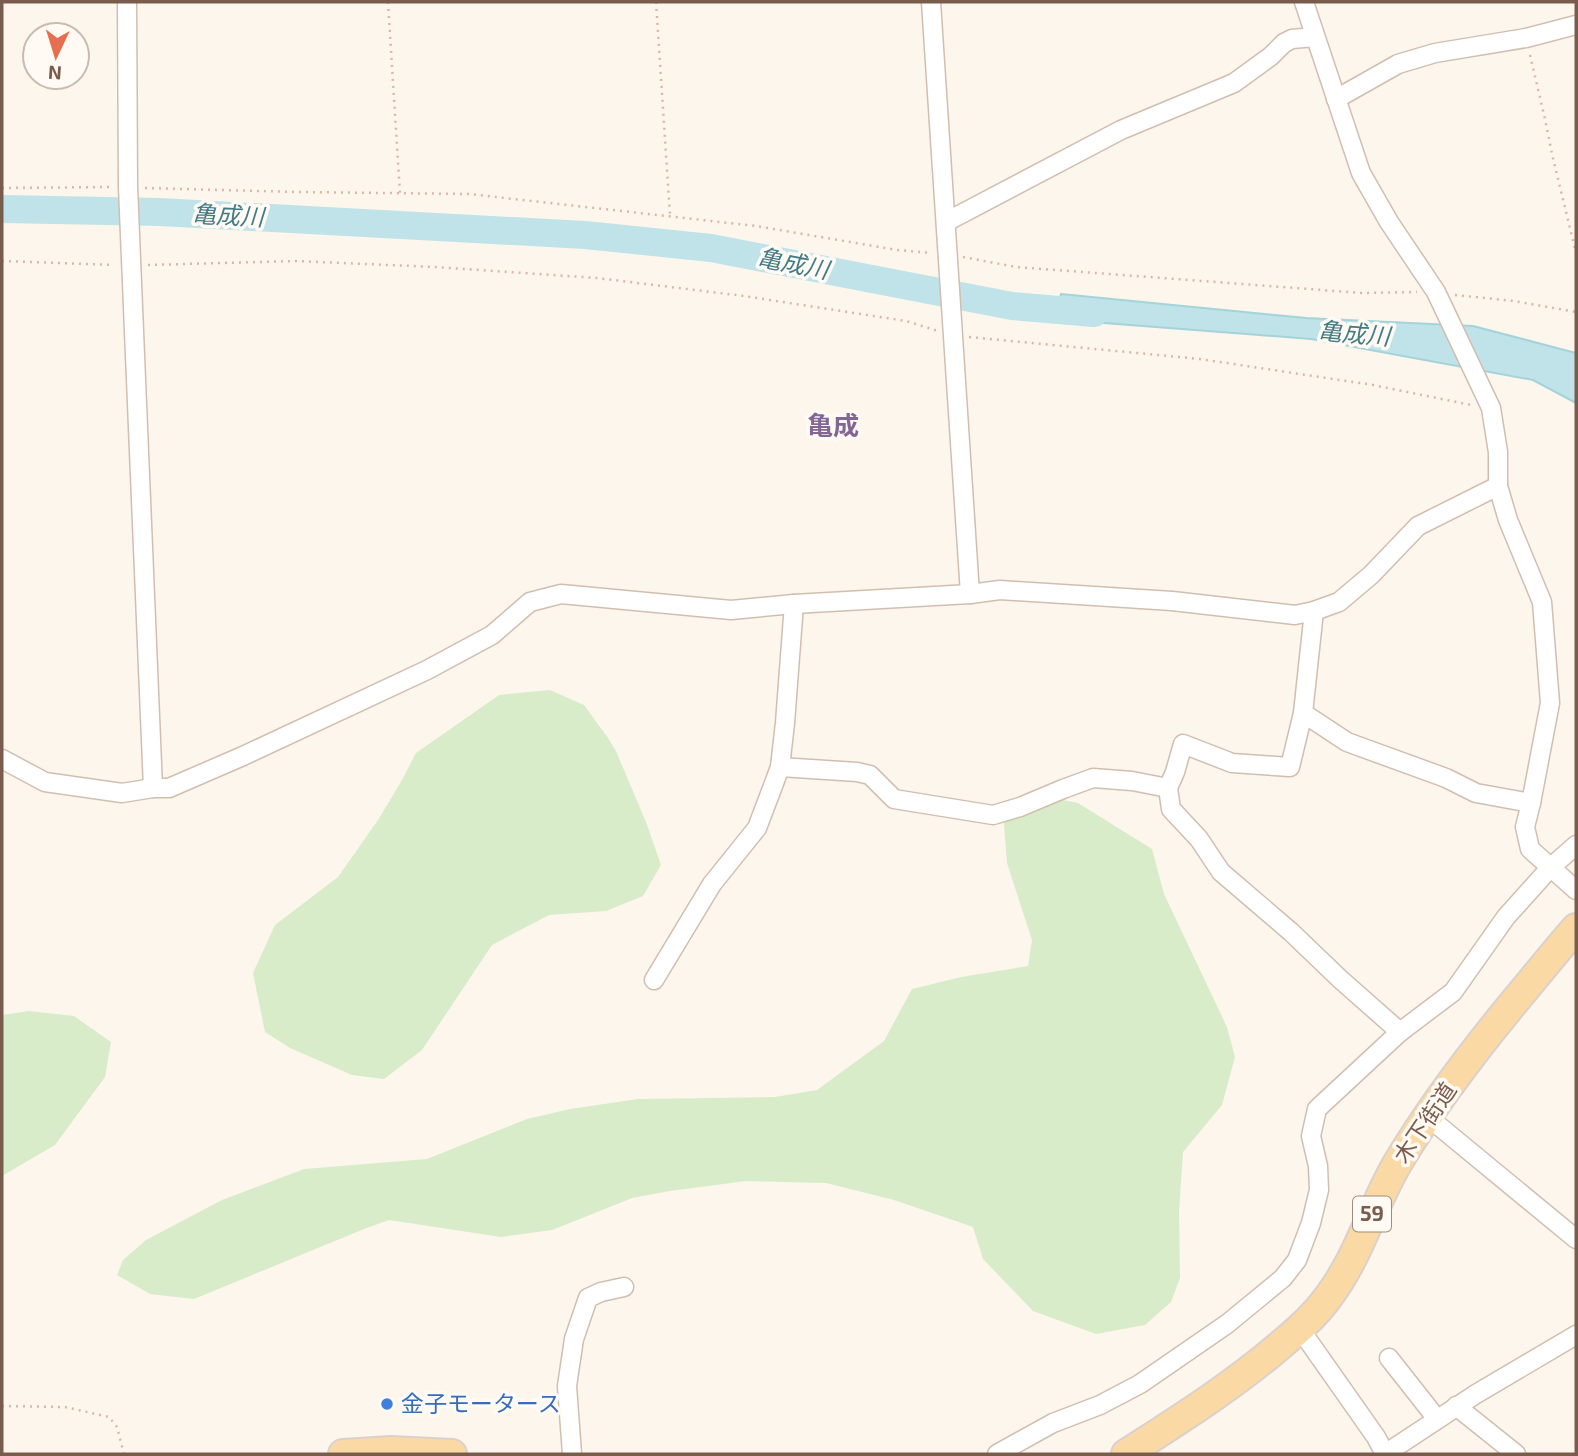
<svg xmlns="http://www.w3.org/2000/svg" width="1578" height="1456" viewBox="0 0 1578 1456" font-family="'Exo 2','Noto Sans JP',sans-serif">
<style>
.green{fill:#d8ecc9}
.water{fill:#bfe3e8;stroke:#a5d3da;stroke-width:2}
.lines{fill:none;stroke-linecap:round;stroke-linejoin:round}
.river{stroke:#bfe3e8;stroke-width:28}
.street-casing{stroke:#d1beb0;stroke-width:21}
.primary-casing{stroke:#dad1cd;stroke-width:32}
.path{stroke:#d9b8a5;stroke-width:2.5;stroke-dasharray:2 5;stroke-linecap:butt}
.street{stroke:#fff;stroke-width:18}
.primary{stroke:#fbd9a5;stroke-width:28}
.shop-dot{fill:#3f7fe0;stroke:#fffaf3;stroke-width:2.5}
.labels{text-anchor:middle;stroke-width:7;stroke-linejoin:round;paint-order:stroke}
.shield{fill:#fffaf3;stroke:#a28b7f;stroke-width:2}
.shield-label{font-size:21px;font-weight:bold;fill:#7a5c4d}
.street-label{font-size:23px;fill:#7a5c4d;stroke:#fffaf3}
.shop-label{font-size:23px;fill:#366cbe;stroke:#fffaf3;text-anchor:start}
.water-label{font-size:24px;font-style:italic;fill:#437c86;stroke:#fffaf3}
.quarter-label{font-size:26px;font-weight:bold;fill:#846695;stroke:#fffaf3}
</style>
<rect width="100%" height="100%" fill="#fdf6ec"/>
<g class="green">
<path d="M550 690 584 705 608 738 616 751 646 822 661 865 643 896 606 911 549 915 492 945 422 1050 384 1079 352 1075 290 1048 265 1032 253 973 275 925 338 877 378 820 402 780 416 753 499 695Z"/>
<path d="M1048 797 1078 803 1152 849 1164 894 1227 1027 1235 1057 1222 1105 1183 1152 1179 1212 1180 1278 1171 1302 1145 1325 1096 1334 1033 1311 983 1259 973 1227 894 1200 826 1183 746 1181 670 1191 632 1198 552 1230 501 1237 389 1220 364 1229 194 1299 150 1294 117 1275 123 1260 146 1240 222 1200 304 1169 427 1159 527 1119 570 1109 638 1099 775 1097 817 1090 884 1041 912 989 961 977 1028 966 1032 940 1007 863 1003 811Z"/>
<path d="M29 1011 74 1016 111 1042 105 1077 55 1145 2 1176V1015Z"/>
</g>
<path class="water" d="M1061 294 1306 318 1473 326 1576 353V403L1533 380 1311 339 1053 319Z"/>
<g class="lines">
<path class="river" d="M2 209 160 212 585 235 711 248 1012 306 1094 313"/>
<defs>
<g id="street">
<path d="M127 2 128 187 153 788"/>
<path d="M931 2 970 594"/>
<path d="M1304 2 1361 173 1389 222 1436 292 1491 408 1498 452V486L1508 520 1542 602 1550 703 1531 803 1525 827 1530 849 1576 890"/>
<path d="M1336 99 1398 64 1435 53 1526 38 1576 25"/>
<path d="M946 222 1121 130 1234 83 1271 56 1284 43 1292 39 1315 37"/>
<path d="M1303 713 1347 742 1446 778 1476 793 1531 803"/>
<path d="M2 759 45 782 122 793 153 788H169L243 756 427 670 492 635 530 602 561 594 731 610 794 604 970 594 1000 590 1172 601 1295 615 1314 611 1339 602 1371 575 1418 526 1498 486"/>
<path d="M780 767 857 772 870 775 894 799 993 815 1020 807 1063 789 1093 778 1132 781 1168 788"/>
<path d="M654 980 712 884 757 828 773 786 780 767 785 723 794 604"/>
<path d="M1400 1032 1453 992 1506 917 1550 868 1576 845"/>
<path d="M1428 1117 1576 1239"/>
<path d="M1300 1329 1376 1437 1385 1454"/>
<path d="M1389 1358 1437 1419"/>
<path d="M1456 1406 1516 1454"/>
<path d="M572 1454 567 1386 574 1339 588 1298 601 1292 624 1287"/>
<path d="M997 1454 1053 1423 1100 1405 1140 1384 1227 1324 1283 1278 1297 1260 1311 1223 1319 1190 1318 1166 1311 1136 1317 1109 1400 1032 1340 979 1291 932 1221 872 1199 839 1171 809 1168 788 1175 772 1183 744 1232 763 1290 767 1303 713 1314 611"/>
<path d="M1385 1454 1476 1394 1576 1335"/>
</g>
<g id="primary">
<path d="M343 1454 391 1451 452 1454"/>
<path d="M1126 1454C1177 1421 1230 1388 1277 1348 1296 1332 1315 1316 1329 1296 1359 1256 1372 1207 1397 1164 1431 1107 1472 1053 1515 1001 1535 977 1555 952 1576 928"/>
</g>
</defs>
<use href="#street" class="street-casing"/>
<use href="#primary" class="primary-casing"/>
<g class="path">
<path d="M388 2 400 194"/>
<path d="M656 2 670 215"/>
<path d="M1530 55 1545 119 1552 154 1576 253"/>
<path d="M2 188 110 187"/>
<path d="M145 188 298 192 469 194 756 226 897 250 932 253"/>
<path d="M963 257 1016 267 1362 293 1417 292"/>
<path d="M2 261 114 265"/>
<path d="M148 265 296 261 435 267 597 278 744 296 906 321 938 331"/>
<path d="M1455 295 1514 301 1576 312"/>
<path d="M969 337 1200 359 1373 385 1471 405"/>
<path d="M2 1406 65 1407 109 1417 117 1427 124 1454"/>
</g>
<use href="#street" class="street"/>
<use href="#primary" class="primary"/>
</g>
<circle class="shop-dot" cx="387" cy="1404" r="7"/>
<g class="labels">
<rect class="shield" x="1353" y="1196.5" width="38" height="35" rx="5"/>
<g class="shield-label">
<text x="1372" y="1221">59</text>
</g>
<g class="street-label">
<text transform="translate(1425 1123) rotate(-56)" y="8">木下街道</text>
</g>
<g class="shop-label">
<text x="401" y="1412">金子モータース</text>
</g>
<g class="water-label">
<text transform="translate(228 216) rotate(3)" y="8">亀成川</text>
<text transform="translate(793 264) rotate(11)" y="8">亀成川</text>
<text transform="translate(1354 334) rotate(5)" y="8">亀成川</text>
</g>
<g class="quarter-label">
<text x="833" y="435">亀成</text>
</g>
</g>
<rect width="1578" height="1456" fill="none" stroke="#7a5c4d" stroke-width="7"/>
<g transform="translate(56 56) rotate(184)"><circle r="33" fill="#fffaf3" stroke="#cabbb1" stroke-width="2"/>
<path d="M0-5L12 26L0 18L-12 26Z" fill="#e76f51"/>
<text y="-10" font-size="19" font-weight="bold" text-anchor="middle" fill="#7a5c4d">N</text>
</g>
</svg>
